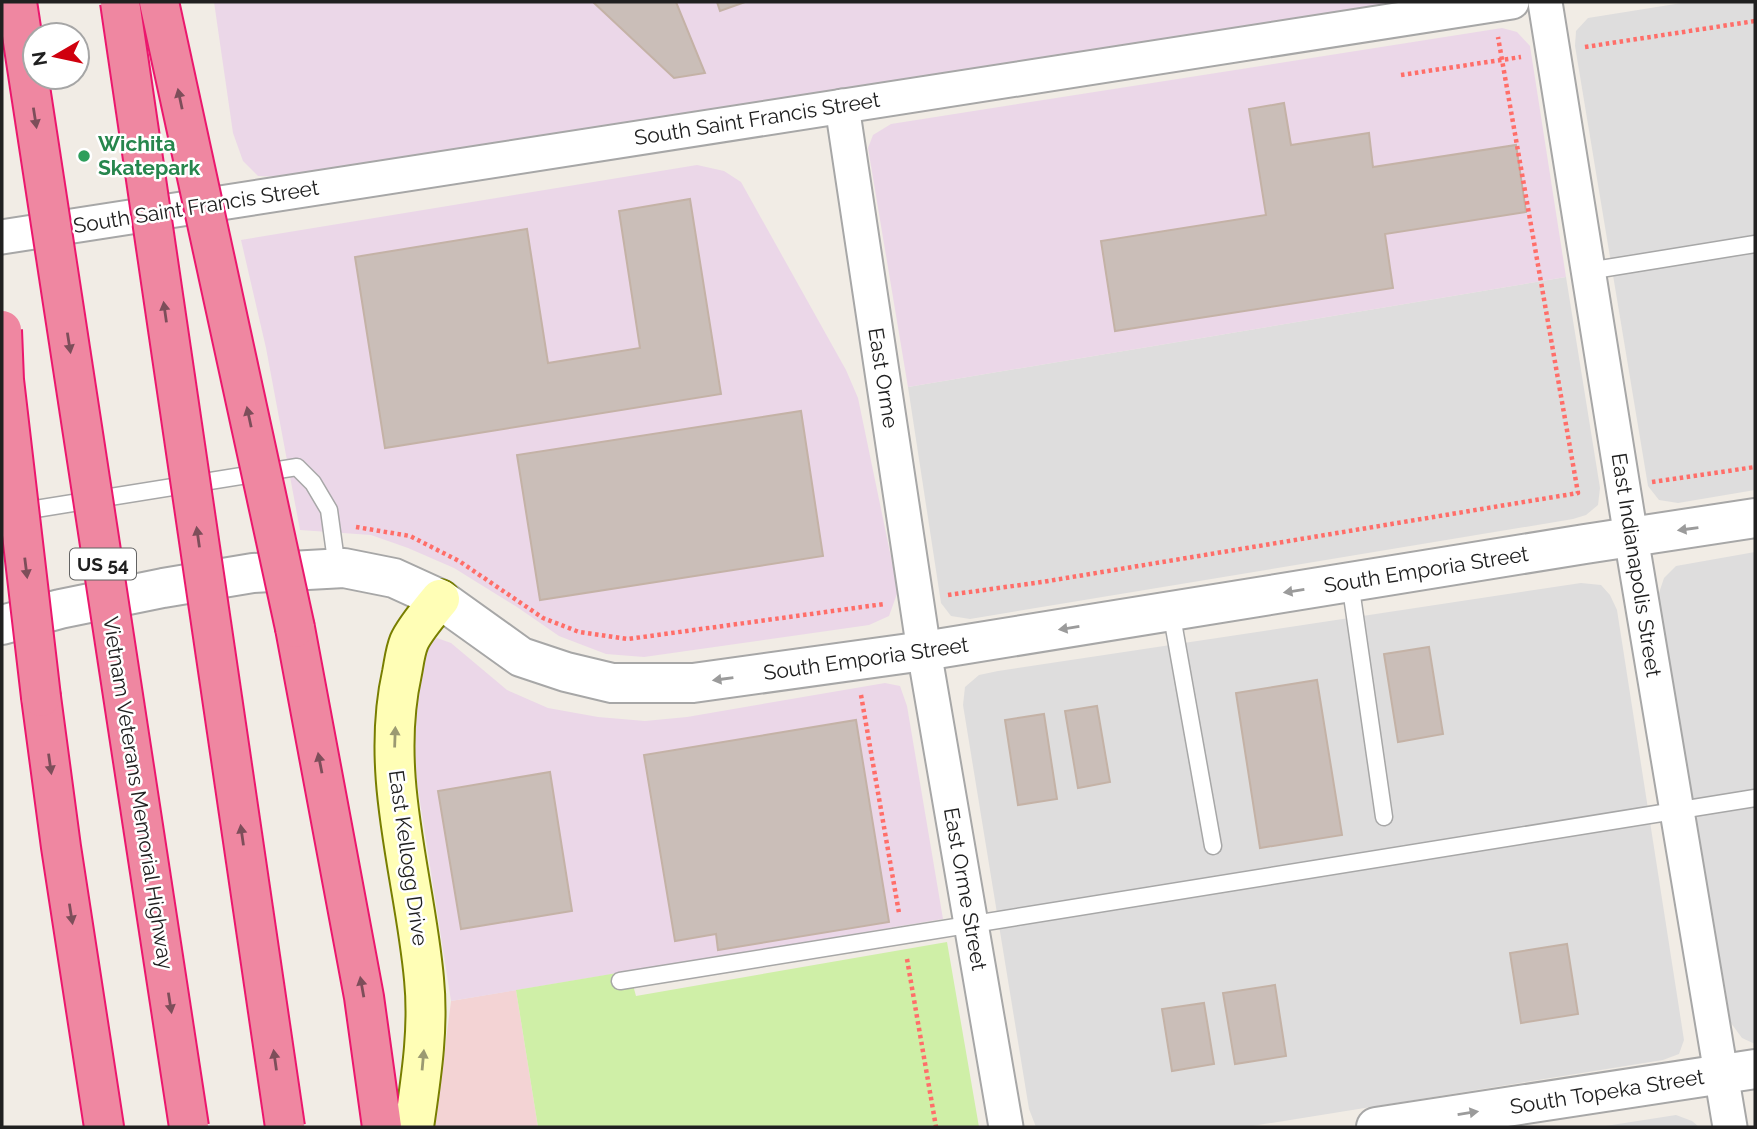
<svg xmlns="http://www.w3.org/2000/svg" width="1757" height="1129" viewBox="0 0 1757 1129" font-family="Raleway,sans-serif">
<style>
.residential{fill:#dedddd}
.commercial{fill:#f3d3d4}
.industrial{fill:#ebd7e8}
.grass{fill:#cfefa7}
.building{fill:#cabeb8;stroke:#c4b2a6;stroke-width:2}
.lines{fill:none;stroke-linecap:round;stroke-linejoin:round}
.service-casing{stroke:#a7a7a7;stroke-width:19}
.minor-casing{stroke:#a7a7a7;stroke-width:37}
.tertiary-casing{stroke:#a7a7a7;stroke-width:42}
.secondary-casing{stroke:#787e00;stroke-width:42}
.motorway-casing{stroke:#eb176d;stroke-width:42}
.path{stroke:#ff6e69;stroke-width:4.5;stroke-dasharray:3.5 3.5;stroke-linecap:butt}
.service{stroke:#fff;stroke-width:16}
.minor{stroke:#fff;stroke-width:33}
.tertiary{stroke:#fff;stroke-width:38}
.secondary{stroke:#fffeb6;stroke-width:38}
.motorway{stroke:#ef87a1;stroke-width:38}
.motorway-bridge-casing{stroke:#eb176d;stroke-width:42;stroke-linecap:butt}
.motorway-bridge{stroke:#ef87a1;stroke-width:38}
.oneway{fill:#7d4e5a}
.oneway2{fill:#9b9b9b}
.oneway3{fill:#9b9a72}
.leisure-dot{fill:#2e9e5b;stroke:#fff;stroke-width:2.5}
.labels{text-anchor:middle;stroke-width:5;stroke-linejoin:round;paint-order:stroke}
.shield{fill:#fff;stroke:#636363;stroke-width:2}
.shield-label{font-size:19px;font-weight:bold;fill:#202020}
.street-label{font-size:21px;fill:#202020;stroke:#fff}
.leisure-label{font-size:21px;font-weight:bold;fill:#27864d;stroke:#fff;text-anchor:start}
</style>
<rect width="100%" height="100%" fill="#f1ece5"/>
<g class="residential">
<path d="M1688 2H1755V490L1678 503 1659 500 1648 486 1575 46 1576 31 1588 18Z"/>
<path d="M1566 277 1600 488 1598 505 1586 515 1573 519 970 619 951 616 941 603 908 387Z"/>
<path d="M1755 552V1044L1742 1038 1731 1023 1658 596 1664 578 1676 566Z"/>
<path d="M1581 583 1601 585 1610 595 1617 610 1684 1040 1679 1054 1663 1060 1246 1127H1036L1029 1109 963 705 965 687 979 675 998 671Z"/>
<path d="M1676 1115 1692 1121 1699 1127H1599Z"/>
</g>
<path class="commercial" d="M516 990 538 1127H435L451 1001Z"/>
<g class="industrial">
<path d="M214 2H1412L280 177 258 176 243 161 233 133Z"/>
<path d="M1502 28 1517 32 1530 46 1566 277 908 387 868 148 873 135 891 124Z"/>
<path d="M697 165 724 171 741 182 846 370 858 398 898 591 889 616 869 625 644 657 606 654 559 636 517 607 454 568 408 548 371 535 300 530 266 348 241 240Z"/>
<path d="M437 638 451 643 507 690 548 708 598 717 645 721 687 717 885 683 900 686 907 706 943 919 451 1001 414 763V696L426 643Z"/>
</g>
<path class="grass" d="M947 942 979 1127H538L516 990 629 971 636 996Z"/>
<g class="building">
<path d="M593 2H676L705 73 674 78Z"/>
<path d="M717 2H745L720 11Z"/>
<path d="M1284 103 1291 145 1369 133 1373 167 1516 145 1526 212 1385 234 1393 288 1115 331 1101 241 1266 215 1249 109Z"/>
<path d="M690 199 721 394 385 448 355 257 527 229 548 363 640 348 619 211Z"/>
<path d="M801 411 823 556 540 600 517 455Z"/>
<path d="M1429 647 1443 734 1398 742 1384 654Z"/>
<path d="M1317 680 1342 835 1260 848 1236 693Z"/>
<path d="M1097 706 1110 782 1078 788 1065 711Z"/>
<path d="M1044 714 1057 799 1018 805 1005 720Z"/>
<path d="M856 720 889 922 718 950 716 934 675 941 644 755Z"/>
<path d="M550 772 572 911 461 929 438 791Z"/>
<path d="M1567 944 1578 1014 1521 1023 1510 953Z"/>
<path d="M1275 985 1286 1056 1235 1064 1223 993Z"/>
<path d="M1204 1003 1214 1064 1172 1071 1162 1009Z"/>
</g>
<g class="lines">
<defs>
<g id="service">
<path d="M1588 271 1755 244"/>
<path d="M17 512 297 467 313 483 329 510 337 568"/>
<path d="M1350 582 1384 817"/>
<path d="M1171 611 1213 846"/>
<path d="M620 981 1755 798"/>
</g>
<g id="minor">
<path d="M1545 2 1631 537 1730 1127"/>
<path d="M842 106 924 651 1006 1127"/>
<path d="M2 237 1512 2"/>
</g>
<g id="tertiary">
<path d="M2 625 60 609 163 588 253 573 344 568 394 578 440 599 521 657 566 672 612 683H693L924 651 1585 544 1755 518"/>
<path d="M1376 1127 1755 1069"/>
</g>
<path id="secondary" d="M414 1127C421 1078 429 1029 424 979 415 878 379 776 402 673 404 663 405 652 409 642 414 630 431 610 440 599"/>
<g id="motorway">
<path d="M295 628 364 997 382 1127"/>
<path d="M41 697 61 847 104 1127"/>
</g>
</defs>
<use href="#service" class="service-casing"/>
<use href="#minor" class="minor-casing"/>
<use href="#tertiary" class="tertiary-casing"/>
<use href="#secondary" class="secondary-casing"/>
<use href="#motorway" class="motorway-casing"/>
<g class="path">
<path d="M1585 47 1755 21"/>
<path d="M1401 75 1521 57"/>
<path d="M1652 482 1755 467"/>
<path d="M356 527 410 536 459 561 543 618 579 632 628 639 884 604"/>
<path d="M948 595 1042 582 1578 493 1498 37"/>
<path d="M861 695 899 913"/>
<path d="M907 959 936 1127"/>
</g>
<use href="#service" class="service"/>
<use href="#minor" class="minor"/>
<use href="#tertiary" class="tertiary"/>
<use href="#secondary" class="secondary"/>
<use href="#motorway" class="motorway"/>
<defs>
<g id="motorway-bridge">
<path d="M17 2 189 1127"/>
<path d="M120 2 285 1127"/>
<path d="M159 2 295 628"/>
<path d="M2 330 4 380 41 697"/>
</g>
</defs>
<use href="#motorway-bridge" class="motorway-bridge-casing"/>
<use href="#motorway-bridge" class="motorway-bridge"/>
</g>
<defs><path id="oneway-solid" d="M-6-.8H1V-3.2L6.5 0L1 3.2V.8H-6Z" transform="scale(1.75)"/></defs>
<g class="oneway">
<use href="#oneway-solid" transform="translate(180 99) rotate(-102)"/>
<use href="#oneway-solid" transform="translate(35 118) rotate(81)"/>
<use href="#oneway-solid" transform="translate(165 312) rotate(-98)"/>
<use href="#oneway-solid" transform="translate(69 343) rotate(81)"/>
<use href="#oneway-solid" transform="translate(249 417) rotate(-102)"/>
<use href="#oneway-solid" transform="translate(198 537) rotate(-98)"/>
<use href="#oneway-solid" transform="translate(26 568) rotate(83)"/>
<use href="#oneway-solid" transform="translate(320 763) rotate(-101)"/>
<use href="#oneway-solid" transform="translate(50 764) rotate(82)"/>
<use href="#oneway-solid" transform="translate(242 835) rotate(-98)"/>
<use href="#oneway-solid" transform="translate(71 914) rotate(81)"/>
<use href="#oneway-solid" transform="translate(362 987) rotate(-100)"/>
<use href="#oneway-solid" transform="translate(170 1003) rotate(81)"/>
<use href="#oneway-solid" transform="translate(275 1060) rotate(-98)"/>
</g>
<g class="oneway2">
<use href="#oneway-solid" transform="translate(1688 529) rotate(172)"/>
<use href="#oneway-solid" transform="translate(1294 591) rotate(171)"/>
<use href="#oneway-solid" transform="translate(1069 628) rotate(171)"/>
<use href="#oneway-solid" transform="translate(723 679) rotate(172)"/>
<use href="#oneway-solid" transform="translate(1468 1113) rotate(-9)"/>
</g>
<g class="oneway3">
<use href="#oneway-solid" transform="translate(395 737) rotate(-88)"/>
<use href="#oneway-solid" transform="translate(423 1060) rotate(-85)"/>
</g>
<circle class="leisure-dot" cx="84" cy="156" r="7"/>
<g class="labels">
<rect class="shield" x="70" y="548.5" width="66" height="31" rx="5"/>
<g class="shield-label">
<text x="103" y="571">US 54</text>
</g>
<g class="street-label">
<text transform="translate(757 119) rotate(-9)" y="7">South Saint Francis Street</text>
<text transform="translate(196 207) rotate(-9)" y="7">South Saint Francis Street</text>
<text transform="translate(883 378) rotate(81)" y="7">East Orme</text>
<text transform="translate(1636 565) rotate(81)" y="7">East Indianapolis Street</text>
<text transform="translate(1426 570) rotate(-9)" y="7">South Emporia Street</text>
<text transform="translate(866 659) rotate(-8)" y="7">South Emporia Street</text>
<text transform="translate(138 793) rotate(81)" y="7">Vietnam Veterans Memorial Highway</text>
<text transform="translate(408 858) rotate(82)" y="7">East Kellogg Drive</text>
<text transform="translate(965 889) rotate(80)" y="7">East Orme Street</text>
<text transform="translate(1607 1092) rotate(-9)" y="7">South Topeka Street</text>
</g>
<g class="leisure-label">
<text x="98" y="151">Wichita<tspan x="98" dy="24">Skatepark</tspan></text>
</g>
</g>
<rect width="1757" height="1129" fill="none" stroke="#202020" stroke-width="7"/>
<g transform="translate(56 56) rotate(261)"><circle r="33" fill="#ffffff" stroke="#a6a6a6" stroke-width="2"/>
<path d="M0-5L12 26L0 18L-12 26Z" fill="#d0000e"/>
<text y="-10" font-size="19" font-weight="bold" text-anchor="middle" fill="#202020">N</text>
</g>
</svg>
